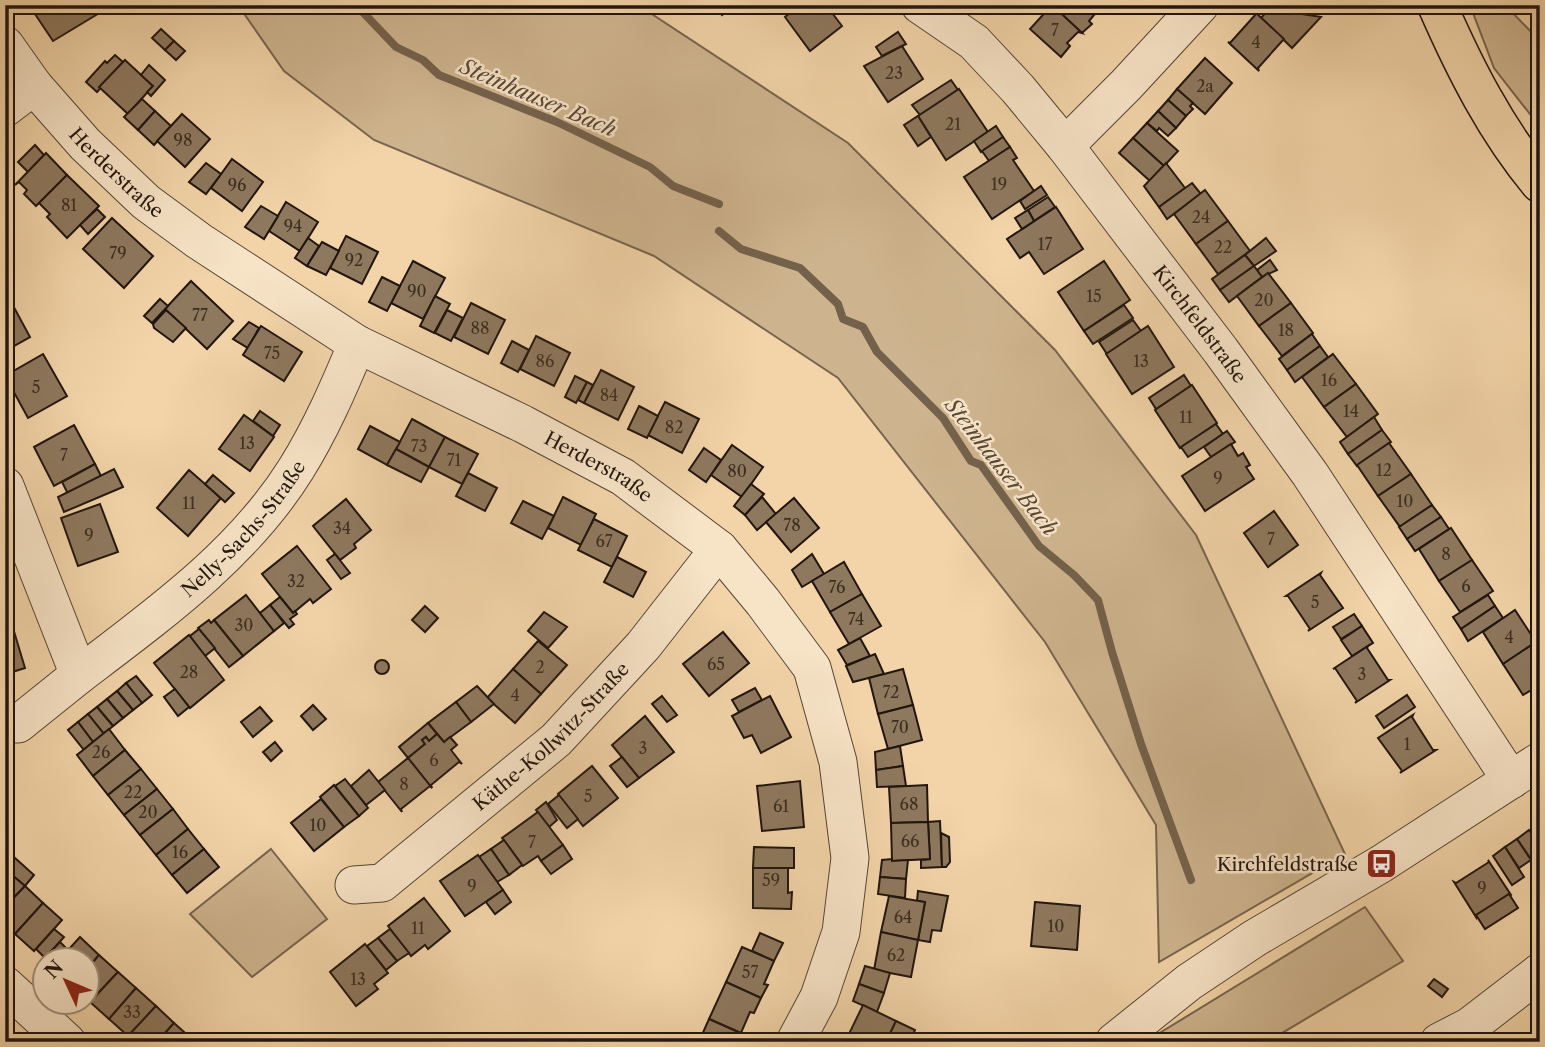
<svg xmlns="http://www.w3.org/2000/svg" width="1545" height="1047" viewBox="0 0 1545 1047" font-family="'Libre Caslon Text',serif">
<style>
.green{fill:#ceb48e;stroke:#78644e;stroke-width:2}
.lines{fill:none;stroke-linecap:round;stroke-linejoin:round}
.stream{stroke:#74614b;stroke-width:8}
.building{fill:#8e785e;stroke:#21150e;stroke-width:2}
.minor-casing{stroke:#554534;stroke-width:39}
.major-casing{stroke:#21150e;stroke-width:41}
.minor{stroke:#f7e3c6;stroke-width:37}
.major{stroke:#f2d4a8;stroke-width:38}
.labels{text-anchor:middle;stroke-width:5;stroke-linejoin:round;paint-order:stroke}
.number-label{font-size:16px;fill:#3c2e22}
.street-label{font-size:19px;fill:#21150e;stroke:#f7e3c6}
.poi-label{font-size:19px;fill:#21150e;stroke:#f7e3c6;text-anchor:end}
.water-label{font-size:21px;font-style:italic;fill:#584737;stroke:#f7e3c6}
</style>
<rect width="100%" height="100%" fill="#f2d4a8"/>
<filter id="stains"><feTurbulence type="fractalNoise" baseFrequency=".00286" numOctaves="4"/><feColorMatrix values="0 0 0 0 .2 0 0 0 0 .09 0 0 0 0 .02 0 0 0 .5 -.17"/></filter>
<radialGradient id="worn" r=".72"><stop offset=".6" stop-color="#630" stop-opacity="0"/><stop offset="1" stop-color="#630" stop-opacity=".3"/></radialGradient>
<g class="green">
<path d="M238 5H638L848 143 1055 350 1196 535 1345 854 1159 962 1156 825 1045 642 838 378 654 256 374 140 284 71Z"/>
<path d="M1470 5H1505L1540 41V127L1494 68Z"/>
<path d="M271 849 327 919 252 977 190 914Z"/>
<path d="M1365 907 1403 961 1267 1042H1145Z"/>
</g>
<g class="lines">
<g class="stream">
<path d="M356 5 396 47 423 60 439 75 557 122 650 167 673 186 719 204"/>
<path d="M719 231 741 249 800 268 838 304 843 319 863 327 877 352 943 418 971 461 981 465 1039 546 1074 575 1098 600 1112 652 1141 744 1191 880"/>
</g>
</g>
<g class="building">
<path d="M29 5H96L101 12 53 41Z"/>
<path d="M715 5H735L722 15Z"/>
<path d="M743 5H761L749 13Z"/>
<path d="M800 5H826L842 26 810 51 785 17Z"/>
<path d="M1052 5H1099L1104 10 1102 12 1099 9 1089 21 1092 24 1082 33Z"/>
<path d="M1052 5 1082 33 1078 32 1067 43 1070 46 1061 57 1030 29Z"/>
<path d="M1261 5H1290L1288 13 1260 10Z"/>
<path d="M1267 11 1289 14V12L1321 17 1292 48 1261 18Z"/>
<path d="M1255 12 1284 39 1258 68 1259 71 1228 42 1230 43 1256 14Z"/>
<path d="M161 29 174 41 165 50 152 38Z"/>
<path d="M898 32 906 44 882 56 876 47Z"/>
<path d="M174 41 185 51 176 60 165 50Z"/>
<path d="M902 46 923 79 888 102 864 66Z"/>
<path d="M115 55 123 62 97 92 86 82 105 61 107 63Z"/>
<path d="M1205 58 1232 83 1205 114 1177 89Z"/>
<path d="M125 60 153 86 128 114 99 87Z"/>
<path d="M149 65 165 80 151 96 147 92 153 86 141 75Z"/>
<path d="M951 80 958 90 920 115 912 105Z"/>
<path d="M959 89 988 132 946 160 918 116Z"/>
<path d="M1177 89 1193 103 1190 106 1193 109 1186 116 1168 100Z"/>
<path d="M142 99 155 111 138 130 124 117Z"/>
<path d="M1168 100 1186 116 1176 128 1158 111Z"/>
<path d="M155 111 171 126 154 145 138 130Z"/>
<path d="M1158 111 1176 128 1168 136 1159 128 1157 131 1147 123Z"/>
<path d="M182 114 210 139 185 167 157 141Z"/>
<path d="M918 116 931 137 918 146 904 125Z"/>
<path d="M1147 123 1178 151 1164 166 1133 138Z"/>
<path d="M996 126 1003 137 981 152 974 141Z"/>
<path d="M1003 137 1010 147 989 161 982 151Z"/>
<path d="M1133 138 1164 166 1150 181 1119 153Z"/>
<path d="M35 145 44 155 28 172 18 162Z"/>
<path d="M1010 147 1017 158 1013 160 1034 191 992 219 964 177Z"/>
<path d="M46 153 67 175 36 206 24 194 27 190 19 182 15 185Z"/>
<path d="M232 159 263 182 242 211 211 188Z"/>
<path d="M206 163 221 174 206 194 189 182Z"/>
<path d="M1166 163 1185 188 1159 207 1144 186Z"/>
<path d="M67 175 99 206 67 238 47 217 50 214 39 203Z"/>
<path d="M1192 183 1201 194 1167 219 1159 207Z"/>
<path d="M1041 186 1047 195 1025 209 1020 201Z"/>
<path d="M1205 190 1228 221 1196 244 1174 214Z"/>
<path d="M1048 197 1055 207 1034 221 1028 210Z"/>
<path d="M286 202 318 222 300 251 269 231Z"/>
<path d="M261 206 278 216 264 239 245 227Z"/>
<path d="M1056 207 1083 249 1044 274 1029 252 1020 258 1007 239Z"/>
<path d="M97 209 105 217 88 234 80 225Z"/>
<path d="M1028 210 1034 221 1022 229 1015 218Z"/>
<path d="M112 218 153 256 124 288 83 249Z"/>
<path d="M1228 221 1250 251 1218 274 1196 244Z"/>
<path d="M346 236 378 252 362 284 330 268Z"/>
<path d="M308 238 319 246 307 266 295 258Z"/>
<path d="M1266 238 1276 251 1254 266 1245 255Z"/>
<path d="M322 242 339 251 326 275 307 266Z"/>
<path d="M1245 255 1254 266 1220 290 1212 279Z"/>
<path d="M1270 260 1277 270 1262 277 1257 270Z"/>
<path d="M413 261 445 278 423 319 391 303Z"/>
<path d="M1104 261 1130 300 1084 331 1058 292Z"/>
<path d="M1254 266 1262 277 1229 302 1220 290Z"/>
<path d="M1268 273 1291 303 1259 326 1237 296Z"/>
<path d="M382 277 400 286 387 311 369 302Z"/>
<path d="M191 281 233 321 207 349 165 309Z"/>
<path d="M435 296 450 304 434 333 420 326Z"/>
<path d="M160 299 168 306 152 323 144 316Z"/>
<path d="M10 300 30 337 5 351V303Z"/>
<path d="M471 303 505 320 488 354 454 337Z"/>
<path d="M1291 303 1313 333 1282 356 1259 326Z"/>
<path d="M1124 305 1133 318 1093 344 1084 331Z"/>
<path d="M166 310 186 328 173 342 154 328 153 324Z"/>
<path d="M447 310 463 318 451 341 435 333Z"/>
<path d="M1133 320 1141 331 1107 354 1099 342Z"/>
<path d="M249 322 259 328 248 348 233 339Z"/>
<path d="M261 326 302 352 284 381 243 355Z"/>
<path d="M1148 326 1174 367 1132 394 1106 354Z"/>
<path d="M1312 334 1320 346 1287 370 1279 359Z"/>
<path d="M536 336 570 353 554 386 520 369Z"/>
<path d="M512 341 529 350 518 372 501 363Z"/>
<path d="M1320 346 1328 357 1295 382 1287 370Z"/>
<path d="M43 354 67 396 28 418 5 376Z"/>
<path d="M1333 354 1356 384 1324 407 1302 377Z"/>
<path d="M601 370 634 387 618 420 584 403Z"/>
<path d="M1184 375 1191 386 1156 409 1149 398Z"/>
<path d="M575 376 587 382 576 403 565 397Z"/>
<path d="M587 382 593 385 584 403 578 400Z"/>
<path d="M1356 384 1378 414 1347 437 1324 407Z"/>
<path d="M1192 385 1217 423 1180 448 1155 410Z"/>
<path d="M665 402 699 419 682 453 648 435Z"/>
<path d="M639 406 658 416 647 438 628 429Z"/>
<path d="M260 411 280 425 273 436 253 421Z"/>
<path d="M244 415 274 437 250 471 219 449Z"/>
<path d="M1374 417 1382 430 1348 454 1340 442Z"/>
<path d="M412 419 445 437 429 467 396 449Z"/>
<path d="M1216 424 1223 434 1188 457 1181 447Z"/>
<path d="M74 425 95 464 54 486 34 447Z"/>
<path d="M370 426 400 442 387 465 358 449Z"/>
<path d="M1382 430 1391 442 1357 466 1348 454Z"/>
<path d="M1227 431 1235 442 1211 457 1204 447Z"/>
<path d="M445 437 478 454 462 484 429 467Z"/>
<path d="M1389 443 1411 474 1378 496 1357 465Z"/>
<path d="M1231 444 1238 456 1243 453 1250 465 1246 467 1254 479 1205 511 1182 476Z"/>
<path d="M732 445 763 467 742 497 711 475Z"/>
<path d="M704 448 721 460 706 482 689 470Z"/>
<path d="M396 449 429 467 421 482 387 465Z"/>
<path d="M95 464 101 476 68 494 62 482Z"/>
<path d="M114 469 123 487 64 512 58 497Z"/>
<path d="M189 470 221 498 188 536 157 508Z"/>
<path d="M468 473 497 488 485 511 456 496Z"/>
<path d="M1411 474 1432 505 1400 527 1378 496Z"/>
<path d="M213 475 234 493 225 502 205 484Z"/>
<path d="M751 484 764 494 745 515 734 506Z"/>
<path d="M563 497 596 514 581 545 548 528Z"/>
<path d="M762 497 776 514 757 530 745 515Z"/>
<path d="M794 498 819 528 791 552 766 522Z"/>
<path d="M346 499 371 530 354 544 356 548 340 560 313 526Z"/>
<path d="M523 501 554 516 542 539 511 523Z"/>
<path d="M100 504 118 552 78 566 61 518Z"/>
<path d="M1432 505 1441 517 1407 539 1399 527Z"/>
<path d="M1274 511 1298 545 1268 567 1244 533Z"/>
<path d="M1441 517 1449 529 1415 551 1407 539Z"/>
<path d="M594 519 627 536 612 567 578 550Z"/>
<path d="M1451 528 1472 560 1439 581 1419 549Z"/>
<path d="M297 546 331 589 313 603 310 599 293 613 262 574Z"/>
<path d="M335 554 350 573 341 579 327 560Z"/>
<path d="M812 554 824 574 802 587 792 570Z"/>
<path d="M617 557 646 572 633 597 604 582Z"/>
<path d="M1472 560 1493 591 1460 612 1439 581Z"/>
<path d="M844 562 862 594 830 612 812 581Z"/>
<path d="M1321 573 1320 575 1343 608 1308 631 1310 629 1288 596H1286Z"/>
<path d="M862 594 881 626 849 644 830 612Z"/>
<path d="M246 595 274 631 243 656 214 620Z"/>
<path d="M1488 595 1495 606 1461 629 1453 617Z"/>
<path d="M280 597 293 613 295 611 297 614 290 619 294 624 289 628 270 605Z"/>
<path d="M270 605 284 623 274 631 260 613Z"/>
<path d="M425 606 438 618 425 632 412 620Z"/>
<path d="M1495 606 1503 618 1468 641 1461 629Z"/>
<path d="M1515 610 1536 642 1503 664 1483 632Z"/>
<path d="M544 612 567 627 548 648 528 631Z"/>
<path d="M1354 614 1362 626 1341 639 1333 627Z"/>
<path d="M10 618 25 668 6 674 8 679H5V620Z"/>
<path d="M209 620 211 623 214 620 243 656 229 667 198 628Z"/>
<path d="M1362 626 1373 643 1352 656 1341 640Z"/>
<path d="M199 629 215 648 205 656 190 636Z"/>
<path d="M723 632 749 663 709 696 683 664Z"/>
<path d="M189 635 224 680 190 708 154 663Z"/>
<path d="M860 638 870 656 847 665 838 650Z"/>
<path d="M538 641 567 665 541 694 513 669Z"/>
<path d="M1536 642 1540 648V685L1523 695 1503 664Z"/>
<path d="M1368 646 1367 648 1388 680H1390L1355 703 1357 701 1335 668 1333 669Z"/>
<path d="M875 654 884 674 853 682 846 666Z"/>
<circle cx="382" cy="667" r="7"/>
<path d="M513 669 541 694 515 723 487 698Z"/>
<path d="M903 669 913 705 878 714 869 678Z"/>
<path d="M136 676 152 695 142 703 126 683Z"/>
<path d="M126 683 142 703 133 710 117 691Z"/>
<path d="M477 686 494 704 471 722 456 702Z"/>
<path d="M755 688 762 700 739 712 732 700Z"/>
<path d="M175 689 189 707 178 716 164 697Z"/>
<path d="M117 691 133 710 123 718 107 699Z"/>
<path d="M1407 695 1415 707 1384 728 1376 716Z"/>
<path d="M662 696 677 715 667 722 652 704Z"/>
<path d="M770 696 791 737 761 753 752 735 744 738 732 716Z"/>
<path d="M107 699 123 718 113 726 97 707Z"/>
<path d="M456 702 471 722 444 742 428 723Z"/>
<path d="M313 705 326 719 313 730 301 716Z"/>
<path d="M913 705 922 740 888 749 878 714Z"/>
<path d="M97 707 113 726 104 734 88 714Z"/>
<path d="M260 707 272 721 253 737 241 722Z"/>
<path d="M88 714 104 734 93 742 78 722Z"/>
<path d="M1413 715 1412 717 1433 750H1436L1400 773 1402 771 1378 738Z"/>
<path d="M645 716 674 752 639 778 612 745Z"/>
<path d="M78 722 93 742 84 750 68 730Z"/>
<path d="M428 723 437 734 429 741 426 737 422 740 425 744 408 758 399 747Z"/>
<path d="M109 729 125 750 93 776 77 755Z"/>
<path d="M437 734 444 742 450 737 457 745 451 750 462 764 459 762 431 785 432 788 408 758 425 744 422 740 426 737 429 741Z"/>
<path d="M275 742 282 751 271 761 263 752Z"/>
<path d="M900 746 903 766 876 770 875 752Z"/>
<path d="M125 750 141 769 108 795 93 776Z"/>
<path d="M622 757 639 778 627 787 610 766Z"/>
<path d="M408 758 432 788 430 786 401 809 402 812 378 782Z"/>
<path d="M592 766 618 798 583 826 558 794Z"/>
<path d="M903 766 906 786 877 787 876 770Z"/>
<path d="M141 769 157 789 124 815 108 795Z"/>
<path d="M369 770 385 790 366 805 351 786Z"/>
<path d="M345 779 368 808 359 816 335 786Z"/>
<path d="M800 781 804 827 762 831 757 786Z"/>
<path d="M334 785 359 816 344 827 320 797Z"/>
<path d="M927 785 928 822 891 823 889 787Z"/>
<path d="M157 789 173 809 140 835 124 815Z"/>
<path d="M559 795 578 819 567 828 548 804Z"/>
<path d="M321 799 344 827 314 851 291 823Z"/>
<path d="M546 802 557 820 549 827 536 810Z"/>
<path d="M173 809 188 829 156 855 140 835Z"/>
<path d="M538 812 563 845 541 861 538 856 523 866 502 838Z"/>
<path d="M940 821 942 867 921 868V860L930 859 928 822Z"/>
<path d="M928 822 930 859 892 861 891 823Z"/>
<path d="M188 829 204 849 172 875 156 855Z"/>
<path d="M1529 830 1540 846V866L1537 868 1517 839Z"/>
<path d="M941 833 949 837 950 862 946 867H942Z"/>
<path d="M1517 839 1531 860 1519 868 1505 847Z"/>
<path d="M504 840 522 865 509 875 491 849Z"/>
<path d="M563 845 572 859 551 874 541 861Z"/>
<path d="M754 847 794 848V868H753Z"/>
<path d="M1505 847 1524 877 1512 885 1493 856Z"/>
<path d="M204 849 219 867 187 893 172 875Z"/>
<path d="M491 849 509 875 497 882 479 857Z"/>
<path d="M478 855 503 890 465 916 440 881Z"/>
<path d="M15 858 34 875 25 886 5 869Z"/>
<path d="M892 859V861L908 860 906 879 880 877 882 860Z"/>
<path d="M1488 860 1511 895 1476 915V917L1454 882 1456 883 1489 862Z"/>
<path d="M753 868H788V893L792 892 791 909 753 908Z"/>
<path d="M5 869 25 886 5 907Z"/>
<path d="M880 877 906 879 905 898 878 894Z"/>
<path d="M25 886 43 903 15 934 5 925V907Z"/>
<path d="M503 890 511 902 495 914 486 902Z"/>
<path d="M918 891 948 896 941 931 932 930 930 942 918 940 925 902 917 901Z"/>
<path d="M1509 894 1518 908 1485 929 1476 915Z"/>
<path d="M889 896 925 902 918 940 881 932Z"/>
<path d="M424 898 450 931 428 949 425 945 411 956 388 926Z"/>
<path d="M1035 902 1080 906 1077 950 1031 946Z"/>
<path d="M43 903 62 920 34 951 15 934Z"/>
<path d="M54 929 64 937 45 958 36 949Z"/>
<path d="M390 929 409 953 397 961 378 938Z"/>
<path d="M881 932 918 940 911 977 874 970Z"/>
<path d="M760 933 783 943 774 961 752 951Z"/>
<path d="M80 937 99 955 88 968V960H59Z"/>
<path d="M378 938 397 961 386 970 367 946Z"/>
<path d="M60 942 68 950 59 960H47L45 958Z"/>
<path d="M365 944 388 973 374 984 378 989 356 1006 330 972Z"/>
<path d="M742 947 774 961 764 984 768 985 761 998 726 982Z"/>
<path d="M99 955 118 972 90 1002 88 1000V968Z"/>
<path d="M865 966 890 973 884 993 859 984Z"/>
<path d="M118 972 136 988 109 1019 90 1002Z"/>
<path d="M1434 979 1448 989 1442 997 1428 986Z"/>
<path d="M726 982 761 998 754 1013 750 1012 741 1033 709 1019Z"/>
<path d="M859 984 884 993 877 1012 853 1001Z"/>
<path d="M136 988 156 1006 128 1036 109 1019Z"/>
<path d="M863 1005 896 1021 886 1042H854L847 1038Z"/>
<path d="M156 1006 174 1023 157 1042H134L128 1036Z"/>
<path d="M709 1019 745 1035 742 1042H712L701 1037Z"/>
<path d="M896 1021 915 1030 910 1042H886Z"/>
<path d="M174 1023 193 1040 191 1042H157Z"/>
</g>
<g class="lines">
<defs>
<g id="minor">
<path id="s1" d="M920 5 974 42 1018 89 1065 146 1221 351 1310 474 1511 780"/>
<path id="s2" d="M5 45 34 86 85 144 146 202 199 241 357 344 523 424 623 477 719 549 763 602 812 668 838 762 850 858 841 932 819 997 795 1042"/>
<path d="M5 108 34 86"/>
<path d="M1065 146 1126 85 1200 5"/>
<path id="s3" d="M5 486 79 675C158 615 243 554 296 469 321 429 339 387 357 344"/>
<path d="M18 724 79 675"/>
<path id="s4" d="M354 885 382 883 556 740 643 646 719 549"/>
<path d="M5 985 67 1042"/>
<path d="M1114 1042 1189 982 1255 938 1381 864 1540 761"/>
<path d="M1439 1042 1470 1026 1540 972"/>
</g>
<path id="major" d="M1437 5C1465 69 1496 130 1540 183"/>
</defs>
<use href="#minor" class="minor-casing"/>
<use href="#major" class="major-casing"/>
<use href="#minor" class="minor"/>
<use href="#major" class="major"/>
</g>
<defs>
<symbol id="bus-square" viewBox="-11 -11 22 22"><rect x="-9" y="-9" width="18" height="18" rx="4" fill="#8f2418" stroke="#f7e3c6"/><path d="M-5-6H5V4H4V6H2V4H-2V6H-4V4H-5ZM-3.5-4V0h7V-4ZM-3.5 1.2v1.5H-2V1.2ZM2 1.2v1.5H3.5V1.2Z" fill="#fff"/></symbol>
</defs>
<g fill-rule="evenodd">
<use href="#bus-square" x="1364" y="846" width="35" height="35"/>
</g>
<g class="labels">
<g class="number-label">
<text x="1055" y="36">7</text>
<text x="1256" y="48">4</text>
<text x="894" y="79">23</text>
<text x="1205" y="92">2a</text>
<text x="953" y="130">21</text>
<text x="183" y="146">98</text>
<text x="999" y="190">19</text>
<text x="237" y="191">96</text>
<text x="69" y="211">81</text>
<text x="1201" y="223">24</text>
<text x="293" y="232">94</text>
<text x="1045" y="250">17</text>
<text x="1223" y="253">22</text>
<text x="118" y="259">79</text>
<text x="354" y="266">92</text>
<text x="417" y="297">90</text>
<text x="1094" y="302">15</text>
<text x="1264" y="306">20</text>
<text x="200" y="321">77</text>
<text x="480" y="334">88</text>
<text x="1286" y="336">18</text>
<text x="272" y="359">75</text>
<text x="545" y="367">86</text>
<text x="1141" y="367">13</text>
<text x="1329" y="386">16</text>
<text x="36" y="393">5</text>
<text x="609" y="401">84</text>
<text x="1351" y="417">14</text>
<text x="1186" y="423">11</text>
<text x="674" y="433">82</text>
<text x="247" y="449">13</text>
<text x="419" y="452">73</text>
<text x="64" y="461">7</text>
<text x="454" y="466">71</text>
<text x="1384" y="476">12</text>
<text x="737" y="477">80</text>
<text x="1218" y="484">9</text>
<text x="1405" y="507">10</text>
<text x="189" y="509">11</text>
<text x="792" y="531">78</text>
<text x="342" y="534">34</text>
<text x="89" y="541">9</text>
<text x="1271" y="545">7</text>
<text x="604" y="547">67</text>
<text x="1446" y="560">8</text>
<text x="296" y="587">32</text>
<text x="1466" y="592">6</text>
<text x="837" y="593">76</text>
<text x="1315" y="608">5</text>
<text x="856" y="625">74</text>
<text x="244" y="631">30</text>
<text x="1509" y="643">4</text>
<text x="716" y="670">65</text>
<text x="540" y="673">2</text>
<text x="189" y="678">28</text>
<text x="1362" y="680">3</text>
<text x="891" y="698">72</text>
<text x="515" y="701">4</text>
<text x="900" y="733">70</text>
<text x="1407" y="750">1</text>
<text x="643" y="754">3</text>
<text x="101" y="758">26</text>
<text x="434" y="766">6</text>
<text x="404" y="790">8</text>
<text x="133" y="798">22</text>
<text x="588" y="802">5</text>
<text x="909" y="810">68</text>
<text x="781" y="812">61</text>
<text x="148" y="818">20</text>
<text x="318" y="831">10</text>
<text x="910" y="847">66</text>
<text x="532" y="848">7</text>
<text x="180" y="858">16</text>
<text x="771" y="886">59</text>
<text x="472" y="892">9</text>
<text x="1482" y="894">9</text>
<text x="903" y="923">64</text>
<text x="1056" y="932">10</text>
<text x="418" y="934">11</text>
<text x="896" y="961">62</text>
<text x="750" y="978">57</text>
<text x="358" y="985">13</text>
<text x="132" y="1018">33</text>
</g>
<g class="street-label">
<text dy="7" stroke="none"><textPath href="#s2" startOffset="170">Herderstraße</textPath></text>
<text dy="7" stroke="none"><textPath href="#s1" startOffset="427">Kirchfeldstraße</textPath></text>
<text dy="7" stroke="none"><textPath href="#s2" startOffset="737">Herderstraße</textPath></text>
<text dy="7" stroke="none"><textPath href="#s3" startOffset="424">Nelly-Sachs-Straße</textPath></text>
<text dy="7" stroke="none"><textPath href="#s4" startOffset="252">Käthe-Kollwitz-Straße</textPath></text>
</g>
<g class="poi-label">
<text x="1358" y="871">Kirchfeldstraße</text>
</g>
<g class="water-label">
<text transform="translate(538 98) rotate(23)" y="7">Steinhauser Bach</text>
<text transform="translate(1001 467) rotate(52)" y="7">Steinhauser Bach</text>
</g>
</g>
<rect width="1545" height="1047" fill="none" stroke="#f2d4a8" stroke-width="28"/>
<rect x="7" y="7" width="1531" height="1033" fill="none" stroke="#21150e" stroke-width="3.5"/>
<rect x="14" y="14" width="1517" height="1019" fill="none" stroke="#21150e" stroke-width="2"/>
<g transform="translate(66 981) rotate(314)"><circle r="33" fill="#f7e3c6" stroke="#a1917c" stroke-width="2"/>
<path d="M0-5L12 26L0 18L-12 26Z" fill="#8f2418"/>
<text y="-10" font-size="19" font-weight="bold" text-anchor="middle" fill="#21150e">N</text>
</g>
<rect width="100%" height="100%" filter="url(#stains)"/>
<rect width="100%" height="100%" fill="url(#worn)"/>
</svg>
